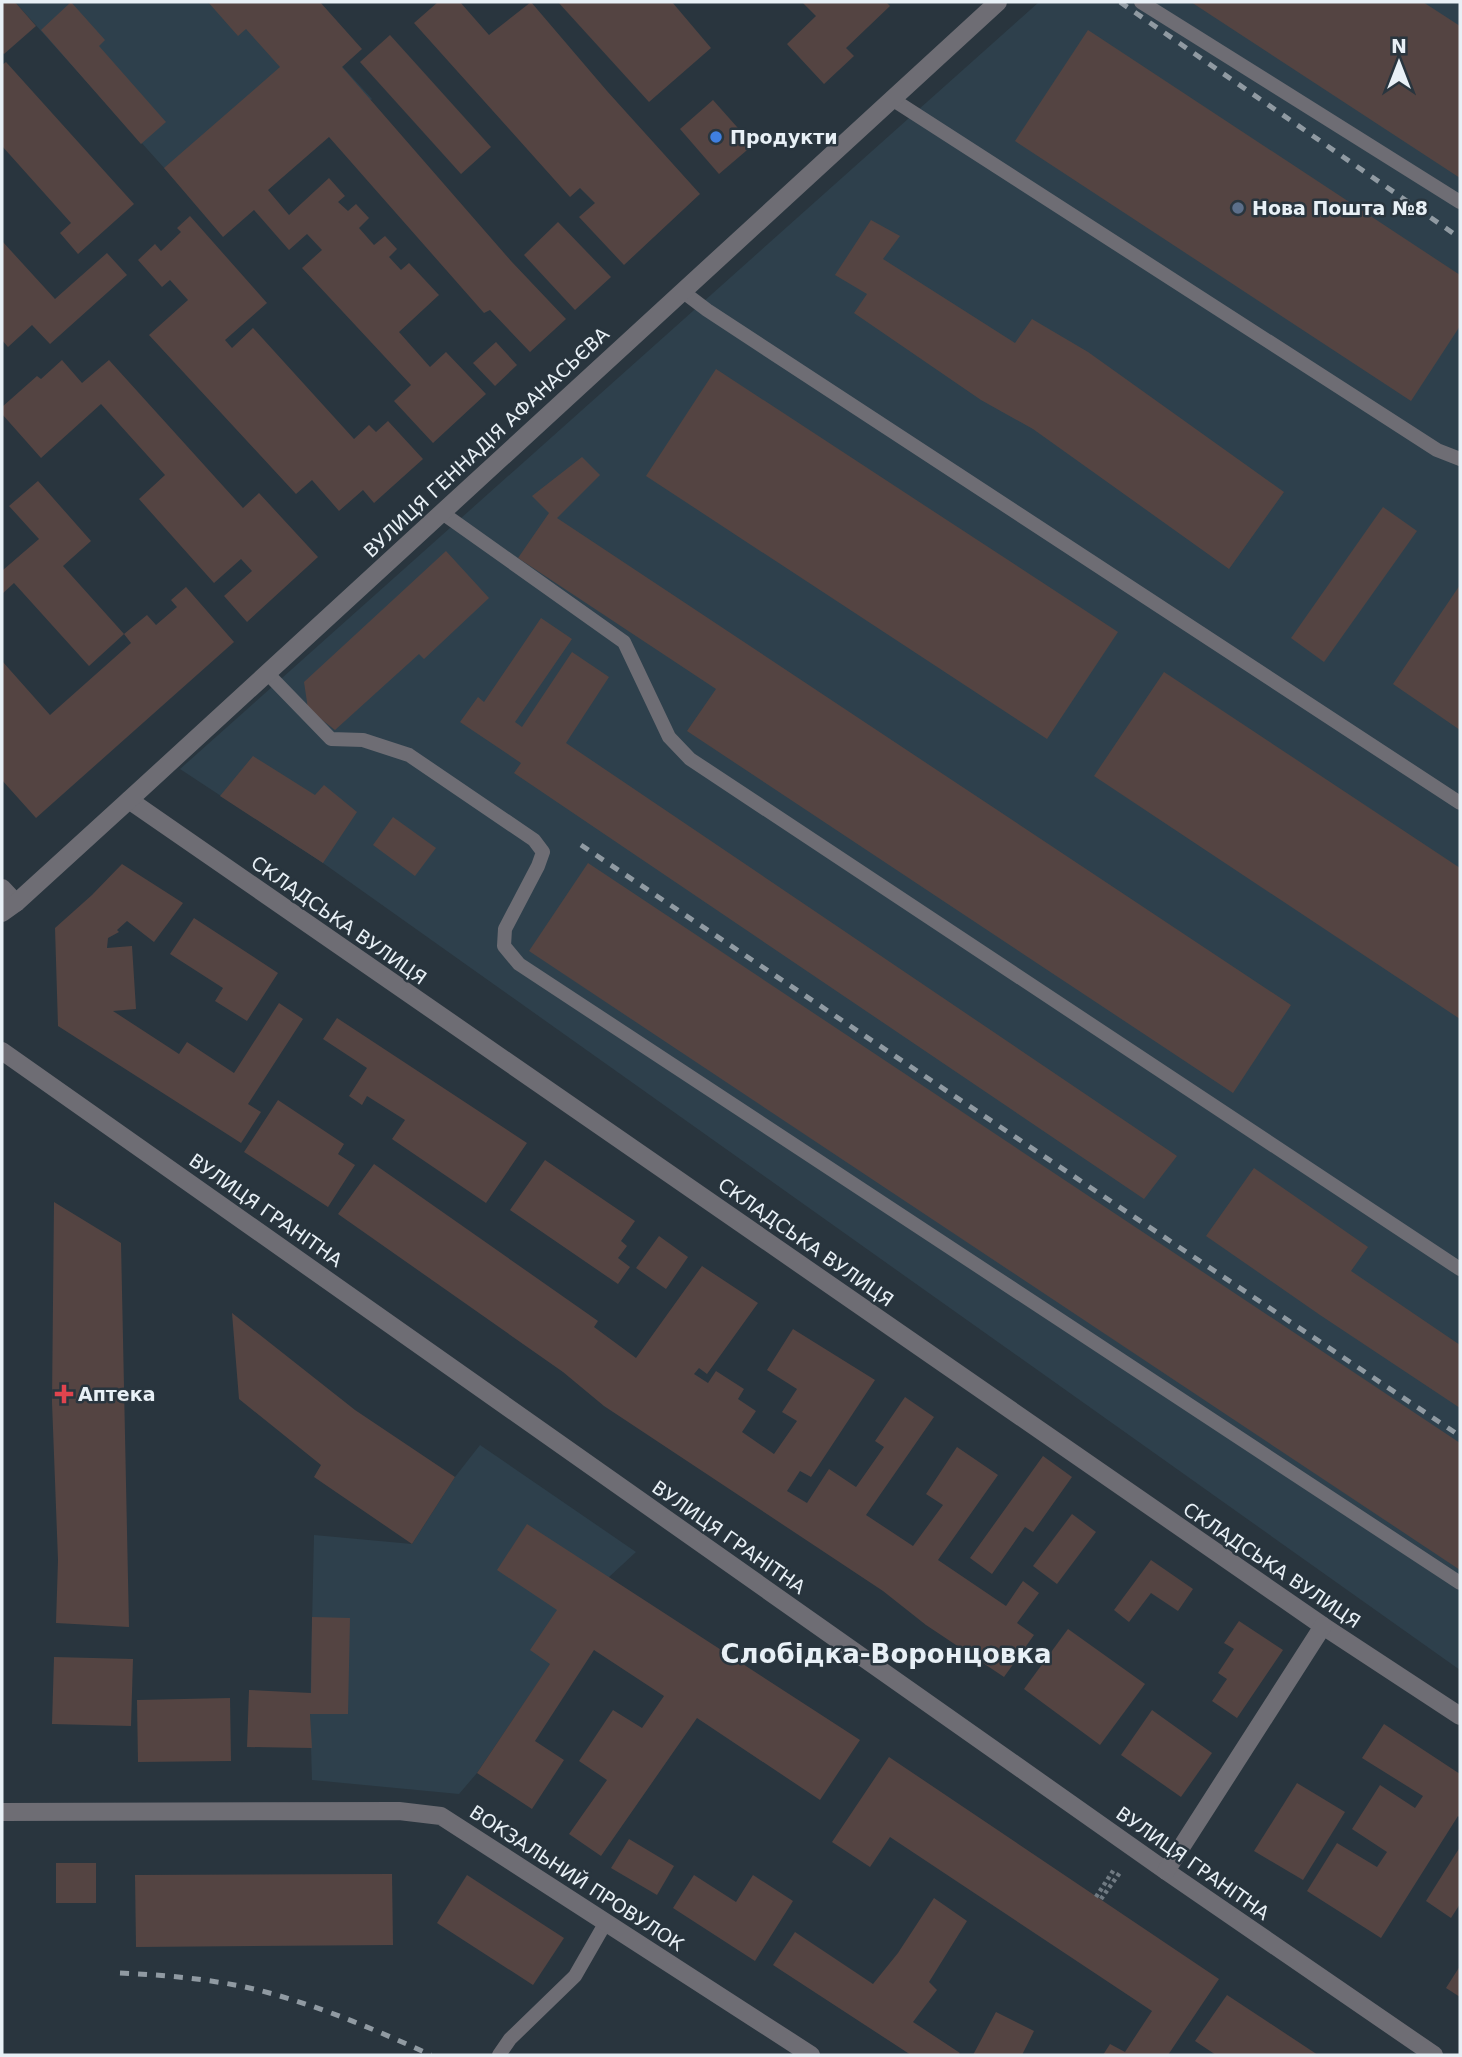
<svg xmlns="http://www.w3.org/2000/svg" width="1462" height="2057" viewBox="0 0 1462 2057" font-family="'DejaVu Sans',sans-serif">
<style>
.built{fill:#2e404c}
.building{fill:#544442}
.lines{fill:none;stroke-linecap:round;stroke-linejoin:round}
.path{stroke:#707a82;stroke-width:4.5;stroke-dasharray:3.5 3.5;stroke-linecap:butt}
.service{stroke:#6e6d74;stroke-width:14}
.minor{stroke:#6e6d74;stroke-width:18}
.rail{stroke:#909aa2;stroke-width:5;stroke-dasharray:9 9;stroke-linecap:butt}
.shop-dot{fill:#3f7fe0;stroke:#29353e;stroke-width:2.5}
.service-dot{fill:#5c6f8a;stroke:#29353e;stroke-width:2.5}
.health-dot{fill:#e0444e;stroke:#29353e;stroke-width:2.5}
.labels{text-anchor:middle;stroke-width:5;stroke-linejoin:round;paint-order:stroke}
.poi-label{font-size:19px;font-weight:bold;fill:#e8f0f6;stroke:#29353e;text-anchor:start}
.street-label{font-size:19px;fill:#e8f0f6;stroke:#29353e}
.district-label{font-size:26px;font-weight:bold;fill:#e8f0f6;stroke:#29353e}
</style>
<rect width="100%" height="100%" fill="#29353e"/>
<g class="built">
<path d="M15 2H283L372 99 336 131 201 209Z"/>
<path d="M1039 2H1460V1670L323 863 180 769Z"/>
<path d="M480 1445 636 1552 609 1577 477 1773 459 1794 312 1780 310 1714 314 1535 412 1544 455 1477Z"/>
</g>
<g class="building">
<path d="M2 2H15L36 26 4 54 2 52Z"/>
<path d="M71 2 105 40 99 46 166 122 141 144 41 30Z"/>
<path d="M208 2H320L362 49 342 67 511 261 566 319 530 352 490 310 484 313 329 137 268 190 289 215 329 178 345 196 338 202 348 211 356 204 369 218 359 228 374 245 385 236 397 249 389 257 401 270 409 263 439 295 399 332 430 367 446 352 486 394 433 443 394 401 411 385 302 268 322 250 307 234 289 250 254 210 223 237 164 168 280 67 246 29 238 36Z"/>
<path d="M438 2H460L489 35 531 2 607 91 700 194 624 265 579 217 595 203 580 188 570 197 414 23Z"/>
<path d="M558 2H672L711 48 649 102Z"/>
<path d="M802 2H886L890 6 846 48 854 56 824 84 787 44 816 16Z"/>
<path d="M1191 2H1423L1460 26V178Z"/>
<path d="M1088 30 1460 275V326L1411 401 1015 141Z"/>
<path d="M390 35 491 147 461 174 360 62Z"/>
<path d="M6 62 134 204 78 254 60 233 71 223 2 146V65Z"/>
<path d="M713 100 753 145 719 174 680 129Z"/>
<path d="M190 216 267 303 225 340 232 348 253 328 354 439 369 425 376 432 388 421 423 459 374 503 363 490 339 511 312 480 296 494 149 335 188 300 170 280 162 287 138 260 155 244 161 251 181 232 177 228Z"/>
<path d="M871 220 900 236 883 259 1015 343 1032 319 1088 352 1284 492 1229 569 1033 429 981 400 854 313 867 294 835 275Z"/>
<path d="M558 222 611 277 575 310 524 255Z"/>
<path d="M2 241 55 299 107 253 127 275 50 344 32 325 8 347 2 340Z"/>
<path d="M496 342 517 365 495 386 473 363Z"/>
<path d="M62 360 82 383 109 360 243 508 259 493 318 557 247 622 224 596 252 571 241 559 214 583 139 499 165 475 101 404 41 458 2 414V407L37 376 41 379Z"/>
<path d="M716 369 1118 632 1047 739 646 476Z"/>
<path d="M582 457 600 475 557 518 1291 1005 1233 1093 687 731 716 689 518 558 549 513 532 496Z"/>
<path d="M38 481 91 541 63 566 124 634 89 666 14 583 2 594V568L3 570 39 539 9 506Z"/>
<path d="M1383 507 1417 531 1324 662 1291 638Z"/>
<path d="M446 551 489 598 424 659 419 654 335 730 308 709 304 682Z"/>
<path d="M1460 585V730L1393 684Z"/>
<path d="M186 587 234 642 36 818 2 780V661L50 715 131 643 124 634 147 615 156 625 177 607 171 600Z"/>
<path d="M541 618 572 639 515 722 522 727 572 652 609 677 566 743 1177 1156 1144 1199 514 773 521 763 460 722 478 697 484 702Z"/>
<path d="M1164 672 1460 868V1019L1094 776Z"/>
<path d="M253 756 315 795 324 785 357 812 323 863 220 796Z"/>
<path d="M393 817 436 848 415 876 373 845Z"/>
<path d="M588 863 1460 1443V1570L529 951Z"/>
<path d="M122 864 183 903 154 942 127 921 117 930 119 932 108 938 107 948 132 946 136 1009 113 1011 179 1054 187 1042 234 1073 279 1003 303 1019 248 1104 261 1112 241 1143 58 1026 55 928 92 895Z"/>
<path d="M194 918 278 973 247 1021 215 1001 223 988 170 954Z"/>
<path d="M337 1018 527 1143 486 1203 392 1139 405 1120 367 1096 362 1105 349 1096 367 1068 323 1039Z"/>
<path d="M278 1100 344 1144 338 1154 355 1165 328 1207 244 1152Z"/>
<path d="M545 1160 635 1221 621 1241 627 1246 618 1258 630 1267 618 1284 510 1210Z"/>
<path d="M374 1164 598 1321 594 1327 636 1358 702 1266 758 1303 707 1374 699 1368 694 1374 708 1383 716 1371 744 1389 738 1399 756 1411 742 1432 774 1454 797 1421 782 1412 797 1389 767 1370 793 1329 875 1380 811 1477 800 1471 787 1491 807 1503 829 1469 856 1487 884 1447 875 1441 905 1397 934 1417 866 1515 913 1546 943 1505 926 1494 957 1447 998 1475 938 1560 1006 1606 1023 1581 1039 1593 1017 1623 1034 1635 1004 1677 926 1625 883 1591 604 1406 563 1372 338 1214Z"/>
<path d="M1254 1168 1368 1247 1351 1271 1460 1345V1408L1320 1315 1206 1236Z"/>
<path d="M54 1202 121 1243 129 1627 56 1623 58 1560 52 1402Z"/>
<path d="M659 1236 688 1257 666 1289 636 1268Z"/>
<path d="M232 1313 355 1410 455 1477 412 1544 314 1477 321 1465 239 1399Z"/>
<path d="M1043 1456 1072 1477 1033 1532 1025 1527 992 1574 970 1558Z"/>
<path d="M1072 1514 1096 1532 1057 1584 1033 1566Z"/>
<path d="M527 1524 860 1740 820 1800 697 1718 601 1856 569 1834 607 1780 579 1761 613 1710 642 1728 664 1696 594 1650 535 1741 564 1760 532 1809 477 1773 550 1664 530 1650 557 1610 497 1570Z"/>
<path d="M1151 1560 1193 1589 1178 1611 1151 1593 1129 1622 1114 1610Z"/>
<path d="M312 1617 350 1618 348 1714H310L312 1748 247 1747 249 1690 311 1693Z"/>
<path d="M1239 1621 1283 1650 1237 1718 1212 1701 1227 1679 1218 1673 1234 1649 1224 1643Z"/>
<path d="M1068 1629 1145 1684 1100 1745 1024 1689Z"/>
<path d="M54 1657 133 1659 131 1726 52 1724Z"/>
<path d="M230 1698 231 1761 138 1762 137 1700Z"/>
<path d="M1152 1710 1212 1753 1181 1797 1121 1755Z"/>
<path d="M1384 1724 1460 1774V1818L1458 1816 1381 1938 1307 1891 1337 1843 1377 1867 1387 1852 1352 1829 1380 1785 1415 1808 1423 1796 1362 1758Z"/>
<path d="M889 1757 1219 1979 1168 2055H1103L1110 2044 1125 2052 1152 2011 890 1837 870 1867 832 1842Z"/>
<path d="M1297 1783 1345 1812 1303 1880 1254 1851Z"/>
<path d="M629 1839 674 1866 657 1895 611 1868Z"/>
<path d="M1460 1847V1904L1451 1918 1426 1901Z"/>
<rect x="56" y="1863" width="40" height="40"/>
<path d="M392 1874 393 1945 136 1947 135 1875Z"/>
<path d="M467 1875 564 1938 533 1985 437 1923Z"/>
<path d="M694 1875 736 1902 753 1875 793 1901 755 1961 673 1908Z"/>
<path d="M934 1898 967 1921 929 1982 937 1990 913 2022 960 2053 958 2055H911L773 1965 795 1932 873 1984 898 1953Z"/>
<path d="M1460 1966V1997L1446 1988Z"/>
<path d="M1227 1995 1268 2022 1318 2055H1216L1195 2041Z"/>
<path d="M996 2012 1034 2031 1022 2055H973Z"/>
</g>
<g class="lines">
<g class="path">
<path d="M1096 1897 1115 1868"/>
<path d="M1101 1899 1121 1871"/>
</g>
<g class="service">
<path d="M1141 2 1460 202"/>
<path d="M892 99 1437 450 1460 459"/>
<path d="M682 291 707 310 1460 803"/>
<path d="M441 512 624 642 669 737 690 759 1460 1269"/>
<path d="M267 673 331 739 363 740 409 755 534 840 543 852 538 866 505 929 504 946 519 964 1460 1583"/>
<path d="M499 2055 510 2039 575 1976 606 1922"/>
</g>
<g class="minor">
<path d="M129 800 1323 1626 1460 1716"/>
<path d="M2 888 16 903"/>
<path d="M2 913 16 903 129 800 998 2"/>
<path d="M2 1051 1166 1871 1434 2055"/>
<path d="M2 1812 399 1811 441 1816 811 2055"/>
<path d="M1166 1871 1323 1626"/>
</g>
<g class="rail">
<path d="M1120 2 1460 238"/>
<path d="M581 845 1460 1436"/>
<path d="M120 1973C166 1975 210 1979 254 1989 315 2004 374 2029 431 2055"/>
</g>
</g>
<circle class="shop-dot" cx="716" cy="137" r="7"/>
<circle class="service-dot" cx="1238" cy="208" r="7"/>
<path class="health-dot" d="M60.5 1383.5h7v7h7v7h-7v7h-7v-7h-7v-7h7z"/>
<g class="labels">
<g class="poi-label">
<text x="730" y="144">Продукти</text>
<text x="1252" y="215">Нова Пошта №8</text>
<text x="78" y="1401">Аптека</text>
</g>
<g class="street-label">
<text transform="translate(486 442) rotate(-43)" y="7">ВУЛИЦЯ ГЕННАДІЯ АФАНАСЬЄВА</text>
<text transform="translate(339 920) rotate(35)" y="7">СКЛАДСЬКА ВУЛИЦЯ</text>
<text transform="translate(266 1210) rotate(35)" y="7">ВУЛИЦЯ ГРАНІТНА</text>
<text transform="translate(806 1242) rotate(35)" y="7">СКЛАДСЬКА ВУЛИЦЯ</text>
<text transform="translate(729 1537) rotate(35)" y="7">ВУЛИЦЯ ГРАНІТНА</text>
<text transform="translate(1272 1565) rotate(34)" y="7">СКЛАДСЬКА ВУЛИЦЯ</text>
<text transform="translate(1193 1863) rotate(35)" y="7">ВУЛИЦЯ ГРАНІТНА</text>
<text transform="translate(577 1878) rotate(33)" y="7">ВОКЗАЛЬНИЙ ПРОВУЛОК</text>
</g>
<g class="district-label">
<text x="886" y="1663">Слобідка-Воронцовка</text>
</g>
</g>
<rect width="1462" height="2057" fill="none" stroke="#e8f0f6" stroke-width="7"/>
<g transform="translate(1399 63)" stroke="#29353e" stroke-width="5" paint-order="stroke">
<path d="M0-5L12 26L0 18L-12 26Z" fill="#e8f0f6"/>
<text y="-10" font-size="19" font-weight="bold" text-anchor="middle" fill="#e8f0f6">N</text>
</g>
</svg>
